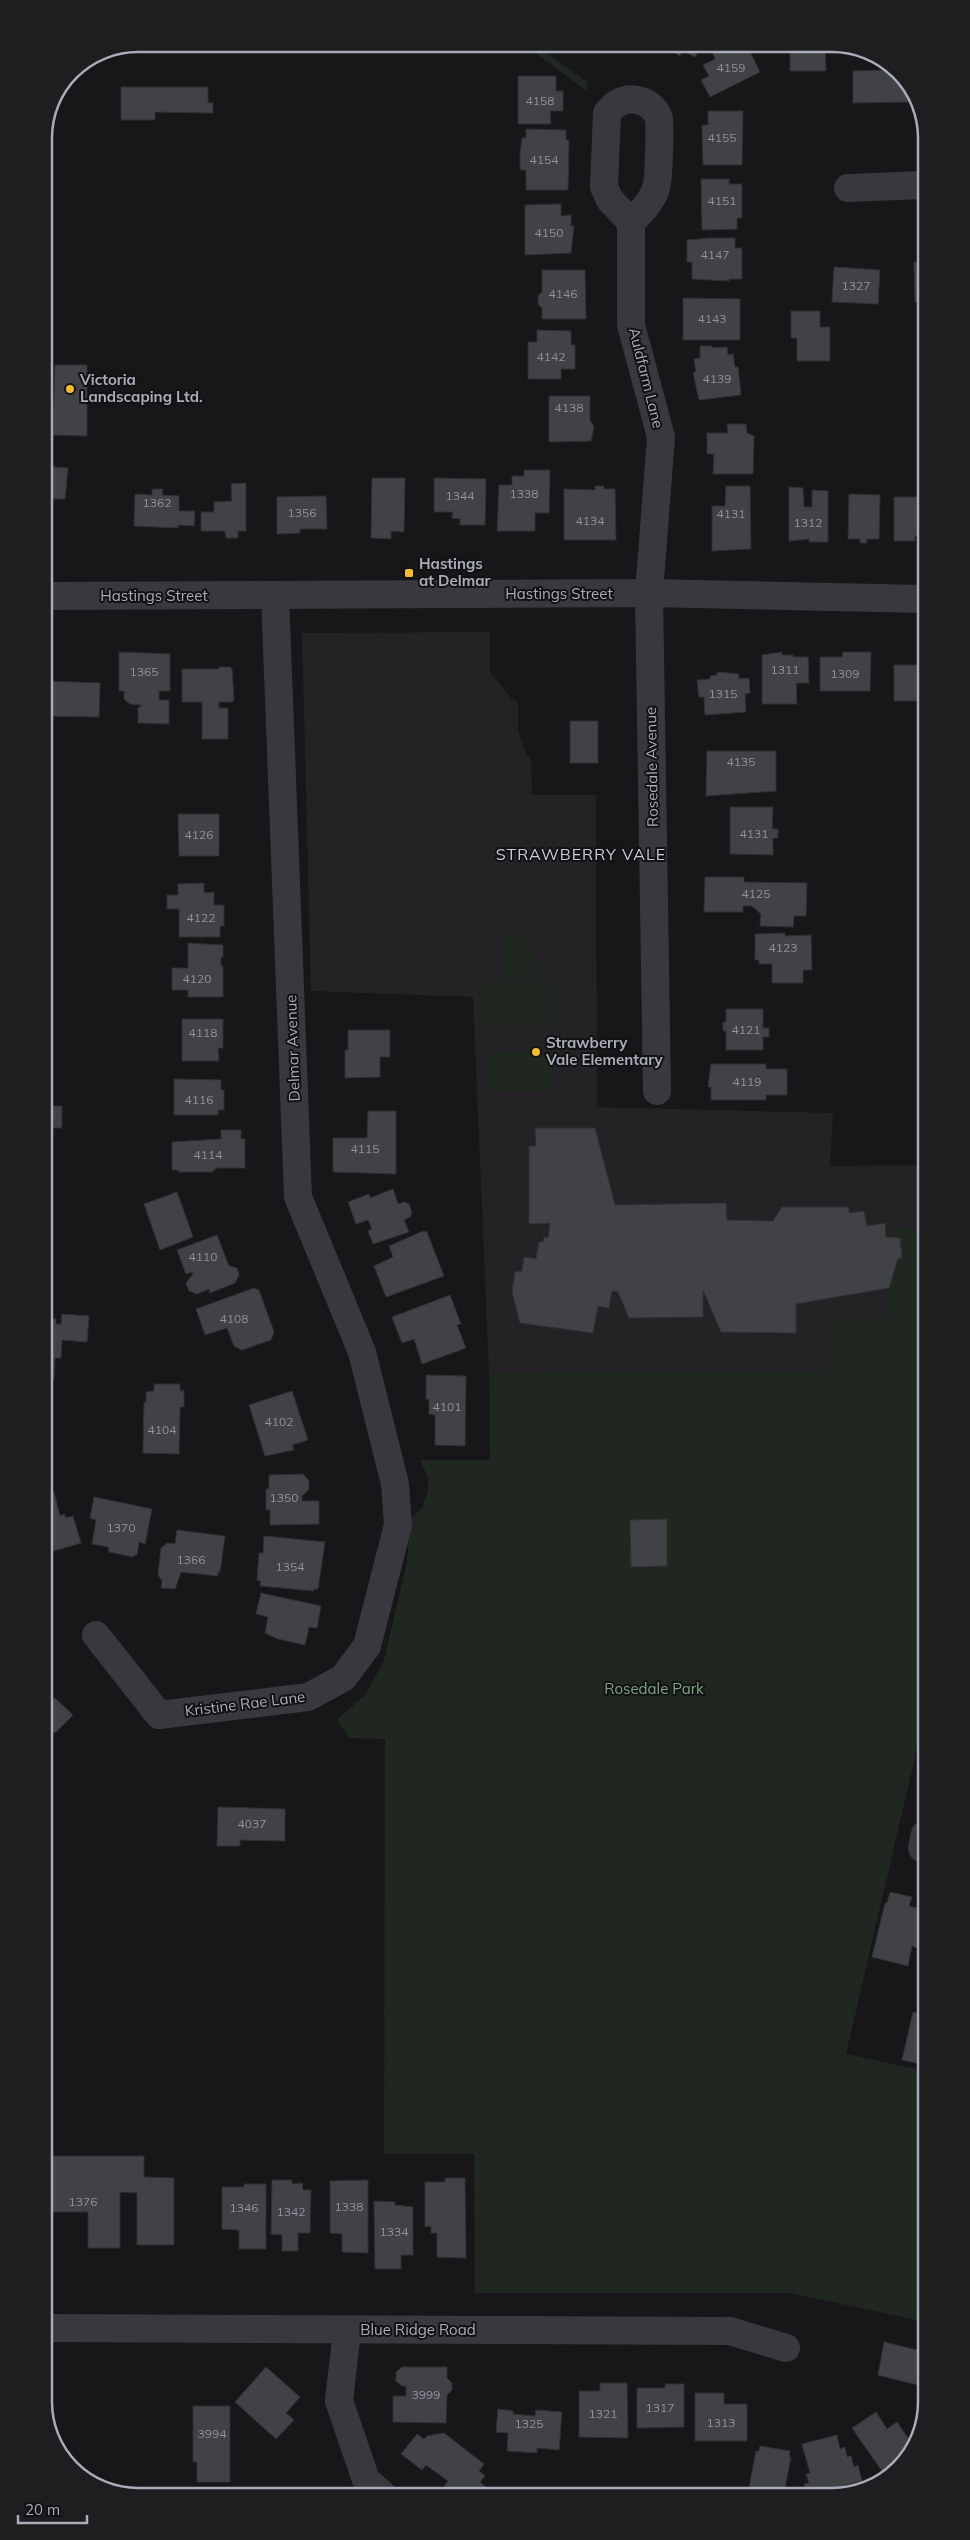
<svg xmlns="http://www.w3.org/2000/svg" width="970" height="2540" viewBox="0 0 970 2540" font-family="Mulish,sans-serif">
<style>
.built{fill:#232326}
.green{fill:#1f2720}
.building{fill:#414246;stroke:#313135}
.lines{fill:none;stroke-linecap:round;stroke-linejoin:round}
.minor{stroke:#38383e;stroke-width:28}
.poi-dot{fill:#f5bb32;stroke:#121214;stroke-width:2}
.labels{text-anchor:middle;stroke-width:4;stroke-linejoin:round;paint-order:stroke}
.number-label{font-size:12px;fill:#8f929c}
.street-label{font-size:15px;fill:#a9adb9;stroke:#121214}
.poi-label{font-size:15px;font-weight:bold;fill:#a9adb9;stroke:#121214;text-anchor:start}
.park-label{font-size:15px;fill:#7fa483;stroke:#121214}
.neighbourhood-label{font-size:16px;letter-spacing:1px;fill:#caccd5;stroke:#121214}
.rim{fill:none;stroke:#a9adb9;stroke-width:2.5}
</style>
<rect width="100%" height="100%" fill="#171719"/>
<path class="built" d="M490 632V672L511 698 518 702V730L526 754 531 759 532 795H596L597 1107 833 1113 830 1166 924 1165 925 1320 828 1372 489 1373 473 997 311 991 302 633Z"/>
<g class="green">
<path d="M523 44H535L587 82V91Z"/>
<path d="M533 933 534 961 539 962V981L502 980 503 934Z"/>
<path d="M555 982 556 1025H481V983Z"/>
<rect x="487" y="1051" width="65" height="40"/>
<path d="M890 1226 925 1232V1714L846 2054 926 2071V2322L790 2293H475L474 2154H384L385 1739 349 1738 337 1720 366 1694 384 1660 407 1562 411 1519 422 1508 428 1491V1477L420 1460H490L489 1373 827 1372 834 1320 890 1319 884 1268 897 1266Z"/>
</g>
<g class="building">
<path d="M658 44H703L695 57 683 51 680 56Z"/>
<path d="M721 44H746L760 72 710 97 701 80 709 76 703 65 715 59 711 49Z"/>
<path d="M790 44H825L826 71H790Z"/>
<path d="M894 70 908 91V102L853 103V71Z"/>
<path d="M518 76H556V91H563V111H550L551 124H518Z"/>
<path d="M121 87H208V103H213V113L155 112V120H121Z"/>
<path d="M708 111H743L742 165H703L702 125H708Z"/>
<path d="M526 129 566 130V140H569L568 190H526V170H521L520 167V153L522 138H526Z"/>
<path d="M701 179H729V184H742V218H737V229L702 230Z"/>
<path d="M561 204V216L571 215V226H574L571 253 525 255V205Z"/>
<path d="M711 238H735V248H742V279H729V281L692 279V262H687V240Z"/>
<path d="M914 262H923V302H915Z"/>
<path d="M834 267 880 270 878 304 832 302Z"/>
<path d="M542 270H585L586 319H542V308L538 304V296L542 292Z"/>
<path d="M683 298 740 299V340H683Z"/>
<path d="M791 311H820V327H830V361H797V338H791Z"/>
<path d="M537 330 571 331V345H575V369H561V379H528V342H537Z"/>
<path d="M700 346H712V348L727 347 728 355 733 354 735 367H738L741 395 699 400 693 372H696L694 359 700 358Z"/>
<path d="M55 365H87V436L53 435Z"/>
<path d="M549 396H590V420L594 427 591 441 549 442Z"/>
<path d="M727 424H746L747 433 754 436 753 474H713L714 454H707V433H728Z"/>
<path d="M44 466 68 468 65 499H44Z"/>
<path d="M524 470H550L549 513H535V531H497L499 485H512V476H524Z"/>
<path d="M372 478H405L404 532 391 531V539L371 538Z"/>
<path d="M434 478 486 479 485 525H460V519L452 518 453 512H434Z"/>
<path d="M246 483V531H238V538H226L225 531H201V512H214V502L232 501 231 484Z"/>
<path d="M595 486H604V489H615L616 540H564V489L595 490Z"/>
<path d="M726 486H750L751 549 712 551V506H725Z"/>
<path d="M789 487 803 488 804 507H812V490L828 491V542H809V539L789 541Z"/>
<path d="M152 489H163L162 495 179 496V511H195L194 526 178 525V528L134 526 135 494 152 495Z"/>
<path d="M849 494 880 495 879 539H867V543H860V539H848Z"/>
<path d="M326 496 327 529H300V533L277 534V497Z"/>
<path d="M894 497H923L924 536H915V541H894Z"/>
<path d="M119 652 170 654V691H159V700H169V724L138 723V707H141V705L130 704 124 699V691H119Z"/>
<path d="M782 652V655H793V657H808L809 683H796L797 704H762V655Z"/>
<path d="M843 652H871L870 691H820V657H842Z"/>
<rect x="894" y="665" width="30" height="36"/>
<path d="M219 667H230L232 669 234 700 232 702H219V708H228V739H202V702H182V669H219Z"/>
<path d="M717 672 739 674V679L749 678 750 693 745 694 746 712 705 715 704 697H699L697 680 710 679V676L717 675Z"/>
<path d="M45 681 100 683 99 717 45 716Z"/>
<rect x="570" y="721" width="28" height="42"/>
<path d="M707 751H776V791L706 796Z"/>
<path d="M730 807H773L772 829H778V838H773V855L730 854Z"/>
<path d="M178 814H219V856H179Z"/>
<path d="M705 877H744V882L807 883 806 916H794L793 927 760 926 761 914 752 906H743V912H704Z"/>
<path d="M204 883V893L214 892V905H224V926H220V937H179V909H167V895H178V884Z"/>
<path d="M785 933V936L811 935 812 970H803V983H772V964H759V960H755V934Z"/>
<path d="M188 943 223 945V957H221V966H223V997H188V990H172V968H188Z"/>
<path d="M726 1009H763V1028H769V1037H763V1050H726V1031H723V1022H726Z"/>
<path d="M182 1019H223V1048H218L219 1061H182Z"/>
<path d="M348 1030H390V1057H380V1077L345 1078V1050H348Z"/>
<path d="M711 1064H766V1069H787V1095H766V1100H711V1087H708Z"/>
<path d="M174 1079 221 1080V1090H224V1110H218V1115H174Z"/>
<rect x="45" y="1106" width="17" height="22"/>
<path d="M368 1111H396V1174L333 1172V1138H367Z"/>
<path d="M535 1128H595L615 1205 726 1203 727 1220 773 1221 782 1207H849V1213L864 1211 867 1226 885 1223 886 1237 900 1238 902 1258 898 1259 889 1288 796 1304V1333L721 1332 703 1290V1317L629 1318 618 1292 612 1291 609 1308 598 1306 593 1333 520 1323 512 1292 515 1272 522 1271 524 1257 536 1259 539 1242H543L544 1237 548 1238 550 1223 529 1224V1146H536Z"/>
<path d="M221 1130H241V1139H245V1168H218L213 1170V1172H178L179 1170H172V1142L221 1139Z"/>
<path d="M393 1189 398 1204 404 1202 409 1204 412 1213 410 1217 404 1220 409 1232 373 1244 368 1231 372 1229 368 1220 356 1224 348 1202 369 1194 370 1198Z"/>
<path d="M177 1192 193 1237 160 1250 144 1204Z"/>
<path d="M423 1231 427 1232 444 1276 386 1297 374 1266 393 1257 389 1246Z"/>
<path d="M217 1235 229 1266 237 1268 239 1275 235 1283 210 1293 209 1289 197 1294 189 1291 186 1283 193 1274 192 1272 186 1274 177 1250Z"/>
<path d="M254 1288 259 1290 274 1332 271 1340 242 1350 234 1346 227 1328 205 1335 196 1309Z"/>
<path d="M450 1295 461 1324 457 1325 466 1348 422 1364 414 1339 402 1343 392 1317Z"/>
<path d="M62 1314 89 1316 87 1342 62 1340 61 1358H55L54 1379H46V1318L56 1319V1324H61Z"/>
<path d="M426 1375 466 1376 465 1446 435 1445V1415L429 1414V1399H426Z"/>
<path d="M154 1384H180V1391L184 1390V1407H180L179 1454 143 1453 144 1402H146V1392L154 1391Z"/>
<path d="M292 1391 308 1440 292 1445 294 1450 265 1456 249 1405Z"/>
<path d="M303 1474 309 1481V1489L302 1496V1501H319V1524L270 1525V1510H266V1489H269V1475Z"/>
<path d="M54 1492 60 1516 64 1514 66 1518 73 1516 81 1543 54 1551 51 1540 46 1541V1494Z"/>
<path d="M94 1497 152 1509 145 1544 139 1542 137 1555H134L133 1557 109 1552 108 1547 92 1544 96 1520 90 1518Z"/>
<path d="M667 1519V1566L631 1567 630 1520Z"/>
<path d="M177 1530 225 1536 220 1572 218 1571V1576L181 1572 175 1589 161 1588 162 1581 158 1575 161 1548 167 1543 175 1544Z"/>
<path d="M264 1536 325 1542 318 1589H314V1591L260 1586 261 1581 257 1580 259 1553H263Z"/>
<path d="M261 1593 321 1606 317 1628 309 1627 305 1645 278 1639 265 1633 268 1617 256 1614Z"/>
<path d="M55 1698 73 1715 55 1733 50 1728 46 1730V1703L48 1705Z"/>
<path d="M218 1807 285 1809V1841L240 1840V1846H217Z"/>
<path d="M890 1892 912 1897 909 1906 920 1909 925 1917 917 1948 912 1946 908 1966 872 1957 885 1903H887Z"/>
<path d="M913 2012 926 2014V2065L902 2060Z"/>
<path d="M47 2156H144V2177L174 2178V2245H137V2193L120 2192V2248H88V2212H47Z"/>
<path d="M445 2178H465L466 2258 437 2257V2233H431V2226L425 2227V2182H445Z"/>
<path d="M272 2180H292V2184L302 2183 303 2190H311L310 2233H298V2251H282V2235L271 2234Z"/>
<path d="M368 2180V2253L342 2252V2234L330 2233V2181Z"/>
<path d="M244 2184H266V2249H239V2230L222 2229V2187H244Z"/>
<path d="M374 2201 395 2202V2205L413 2207V2255H401V2269H375Z"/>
<path d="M884 2342 926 2352V2387L878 2375Z"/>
<path d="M266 2367 300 2397 286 2413 294 2420 276 2439 235 2402Z"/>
<path d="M402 2367H447V2378L452 2383V2390L447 2395 446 2423 393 2422V2396H406V2386H402L396 2381V2372Z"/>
<path d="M600 2383H627L628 2438 579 2437V2391H600Z"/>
<path d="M665 2384H684V2427L637 2428V2388H665Z"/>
<path d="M695 2393H724V2404H747V2441H695Z"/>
<path d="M193 2406H230V2482H197V2462H193Z"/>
<path d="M498 2409 513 2411V2414L535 2416 536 2410 562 2412 559 2450 537 2448V2453L507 2451 508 2433 496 2432Z"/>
<path d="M876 2412 887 2429 897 2422 912 2444 907 2458 884 2474 852 2428Z"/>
<path d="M444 2433 484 2464 479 2471 485 2476 480 2482 487 2488 481 2495H456L444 2486 448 2481 426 2465 422 2470 401 2454 417 2434 424 2439 427 2436Z"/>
<path d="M837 2435 840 2449 845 2447 847 2457 851 2456 854 2467 858 2465 862 2481 835 2488 836 2491 832 2493H806L804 2484 809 2483 806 2474 810 2473 802 2444Z"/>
<path d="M760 2446 790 2451 789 2457H791L784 2493H748L756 2451H759Z"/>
</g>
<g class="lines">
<g class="minor">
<path d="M848 188 923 185"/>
<path d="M631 222 610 200 604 187 607 113C610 110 613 105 618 103 632 95 654 101 659 119 660 126 659 181 656 188 652 202 641 212 631 222V325L661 437 649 593 657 1091"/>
<path d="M45 596 649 593 924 599"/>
<path d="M96 1635 159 1715 308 1697 343 1678 367 1646 398 1525 395 1484 362 1352 298 1197 275 595"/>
<path d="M925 1834 922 1848 925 1849"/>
<path d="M47 2328 730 2331 786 2348"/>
<path d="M347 2330 339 2401 366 2480 383 2495"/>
</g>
</g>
<g class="poi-dot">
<circle cx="70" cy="389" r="5"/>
<rect x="404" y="568" width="10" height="10" rx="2.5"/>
<circle cx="536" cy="1052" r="5"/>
</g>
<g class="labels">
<g class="number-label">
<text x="731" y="72">4159</text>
<text x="540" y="105">4158</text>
<text x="722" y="142">4155</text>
<text x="544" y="164">4154</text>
<text x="722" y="205">4151</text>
<text x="549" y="237">4150</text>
<text x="715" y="259">4147</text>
<text x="856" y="290">1327</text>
<text x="563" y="298">4146</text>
<text x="712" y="323">4143</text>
<text x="551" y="361">4142</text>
<text x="717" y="383">4139</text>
<text x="569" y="412">4138</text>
<text x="524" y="498">1338</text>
<text x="460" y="500">1344</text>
<text x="157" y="507">1362</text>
<text x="302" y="517">1356</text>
<text x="731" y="518">4131</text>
<text x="590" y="525">4134</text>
<text x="808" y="527">1312</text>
<text x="785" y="674">1311</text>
<text x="144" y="676">1365</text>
<text x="845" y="678">1309</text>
<text x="723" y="698">1315</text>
<text x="741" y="766">4135</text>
<text x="754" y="838">4131</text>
<text x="199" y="839">4126</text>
<text x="756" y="898">4125</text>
<text x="201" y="922">4122</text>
<text x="783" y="952">4123</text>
<text x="197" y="983">4120</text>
<text x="746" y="1034">4121</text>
<text x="203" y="1037">4118</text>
<text x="747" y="1086">4119</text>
<text x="199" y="1104">4116</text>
<text x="365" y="1153">4115</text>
<text x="208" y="1159">4114</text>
<text x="203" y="1261">4110</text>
<text x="234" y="1323">4108</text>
<text x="447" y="1411">4101</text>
<text x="279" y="1426">4102</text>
<text x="162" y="1434">4104</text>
<text x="284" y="1502">1350</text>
<text x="121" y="1532">1370</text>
<text x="191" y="1564">1366</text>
<text x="290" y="1571">1354</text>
<text x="252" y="1828">4037</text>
<text x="83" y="2206">1376</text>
<text x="349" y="2211">1338</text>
<text x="244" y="2212">1346</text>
<text x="291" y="2216">1342</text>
<text x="394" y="2236">1334</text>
<text x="426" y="2399">3999</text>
<text x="660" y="2412">1317</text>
<text x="603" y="2418">1321</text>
<text x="721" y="2427">1313</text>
<text x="529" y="2428">1325</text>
<text x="212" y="2438">3994</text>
</g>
<g class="street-label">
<text transform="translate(646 378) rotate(76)" y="5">Auldfarm Lane</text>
<text x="559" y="599">Hastings Street</text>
<text x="154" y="601">Hastings Street</text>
<text transform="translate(652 767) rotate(-91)" y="5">Rosedale Avenue</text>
<text transform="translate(293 1048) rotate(-92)" y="5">Delmar Avenue</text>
<text transform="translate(245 1704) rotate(-7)" y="5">Kristine Rae Lane</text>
<text x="418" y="2335">Blue Ridge Road</text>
</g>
<g class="poi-label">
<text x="80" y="385">Victoria<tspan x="80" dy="17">Landscaping Ltd.</tspan></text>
<text x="419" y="569">Hastings<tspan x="419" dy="17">at Delmar</tspan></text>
<text x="546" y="1048">Strawberry<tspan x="546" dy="17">Vale Elementary</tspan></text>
</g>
<g class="park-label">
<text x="654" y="1694">Rosedale Park</text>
</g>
<g class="neighbourhood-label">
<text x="581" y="860">STRAWBERRY VALE</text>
</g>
</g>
<path d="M0 0H970V2540H0ZM138 52H832A86 86 0 0 1 918 138V2402A86 86 0 0 1 832 2488H138A86 86 0 0 1 52 2402V138A86 86 0 0 1 138 52Z" fill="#1e1e21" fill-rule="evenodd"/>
<path class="rim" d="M138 52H832A86 86 0 0 1 918 138V2402A86 86 0 0 1 832 2488H138A86 86 0 0 1 52 2402V138A86 86 0 0 1 138 52Z"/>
<path d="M18 2515v8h69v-8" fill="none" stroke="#a9adb9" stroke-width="2.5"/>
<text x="25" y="2515" font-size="15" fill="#a9adb9" stroke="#121214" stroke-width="4" paint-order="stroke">20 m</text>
</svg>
